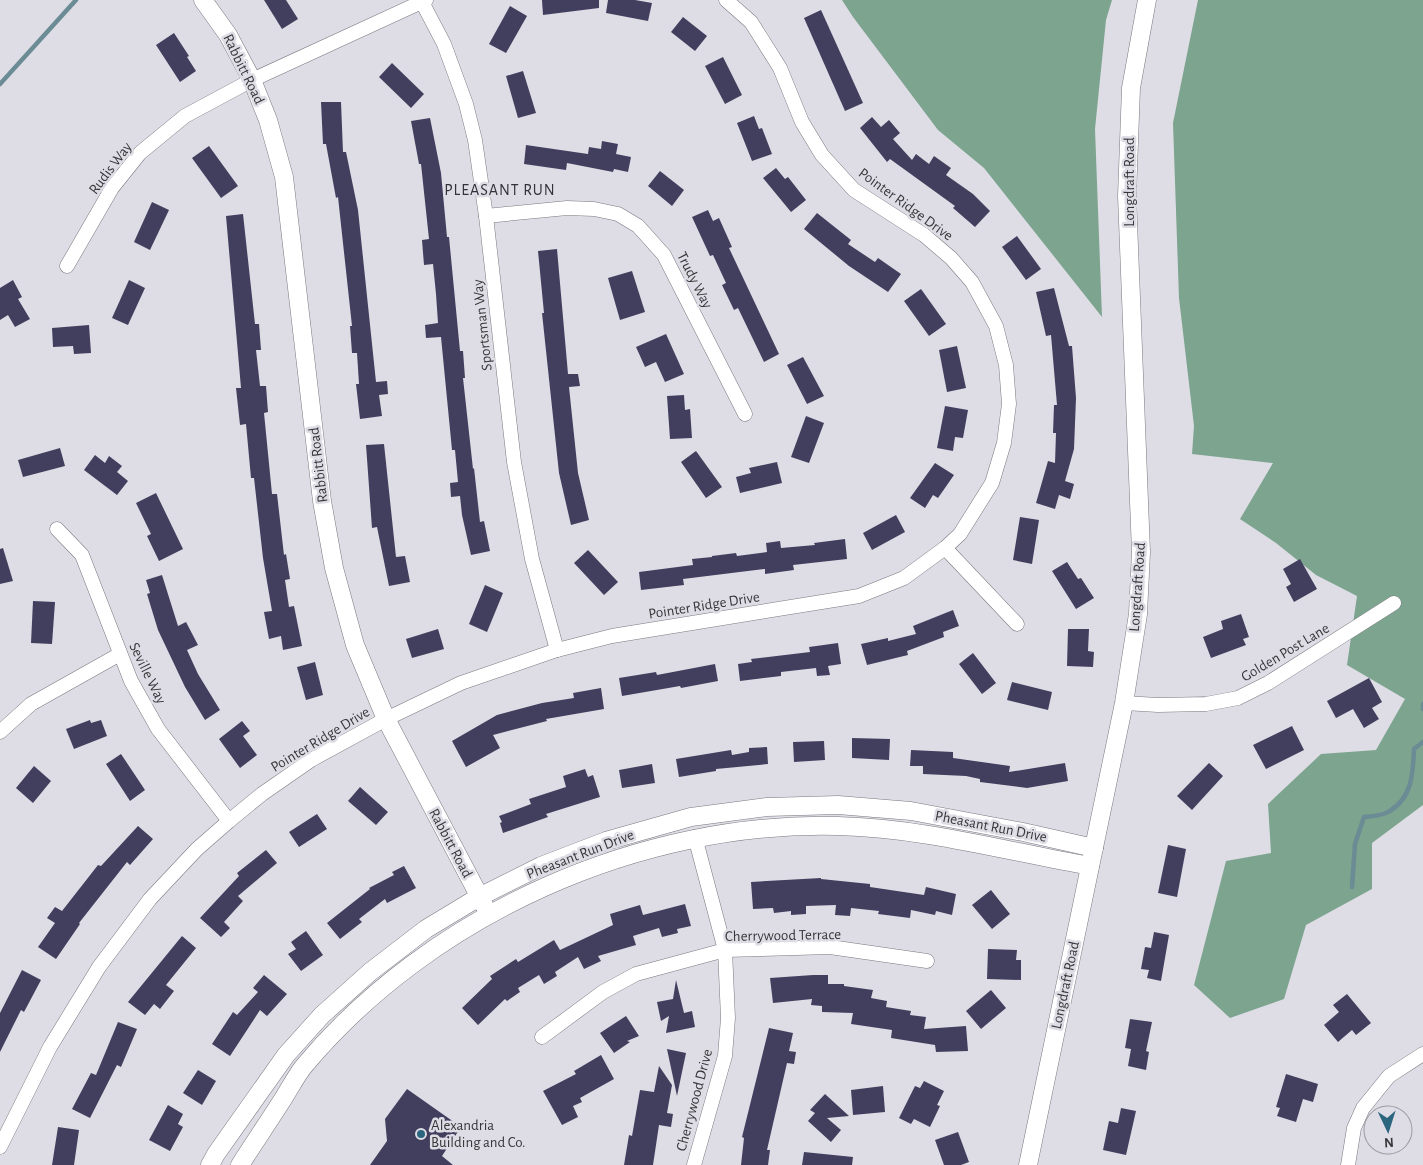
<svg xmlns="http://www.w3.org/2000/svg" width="1423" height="1165" viewBox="0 0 1423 1165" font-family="'Alegreya Sans',sans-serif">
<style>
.forest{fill:#7da48e}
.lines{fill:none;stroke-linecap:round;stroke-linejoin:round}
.stream{stroke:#6b8b95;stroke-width:4.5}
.building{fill:#423f5e}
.minor-casing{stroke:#797980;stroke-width:15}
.tertiary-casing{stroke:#797980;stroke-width:19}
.minor{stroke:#fff;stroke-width:14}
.tertiary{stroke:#fff;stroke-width:18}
.poi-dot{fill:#2b657e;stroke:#dedde6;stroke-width:2}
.labels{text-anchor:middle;stroke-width:5;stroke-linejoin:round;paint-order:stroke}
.street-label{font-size:15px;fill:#37373a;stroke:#dedde6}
.poi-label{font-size:15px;fill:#37373a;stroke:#dedde6;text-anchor:start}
.neighbourhood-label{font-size:16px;letter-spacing:1px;fill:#333239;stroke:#dedde6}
</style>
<rect width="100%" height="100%" fill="#dedde6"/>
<g class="forest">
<path d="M842 0H1112L1106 20 1095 129 1102 317 984 168 938 130 853 17Z"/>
<path d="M1198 0H1423V805L1372 843V889L1306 925 1284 999 1230 1018 1194 985 1226 861 1271 853 1268 804 1321 754 1376 750 1405 699 1347 665 1357 596 1316 575 1276 543 1240 519 1273 463 1192 454 1194 426 1179 298 1173 123Z"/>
</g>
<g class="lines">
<g class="stream">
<path d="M0 84 76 0"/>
<path d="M1423 704V709"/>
<path d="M1352 887 1355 844 1364 817C1371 816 1382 816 1388 812 1412 799 1413 774 1414 749L1423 742"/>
</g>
</g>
<g class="building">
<path d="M264 0H286L298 19 282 29Z"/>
<path d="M542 0H599V8L543 15Z"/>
<path d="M608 0H635L652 3 648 21 606 13Z"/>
<path d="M510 6 527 16 506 53 489 44Z"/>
<path d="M821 10 863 103 845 111 804 18Z"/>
<path d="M683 17 707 36 695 51 671 32Z"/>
<path d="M174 33 189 56 187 57 196 71 180 82 156 45Z"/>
<path d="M723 57 742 95 725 104 705 66Z"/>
<path d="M392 63 424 94 411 108 379 77Z"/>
<path d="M523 71 536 113 518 118 506 76Z"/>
<path d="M321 102H341L343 152H346L358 210 376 382 387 381 388 394 379 395 382 416 360 419 356 384H359L357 353H352L350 326H352L338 197 336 198 326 144H323Z"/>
<path d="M754 116 759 129 762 128 772 154 752 161 737 123Z"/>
<path d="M872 117 881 127 889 120 900 133 893 139 912 160 916 154 929 164 934 156 951 168 946 175 973 194 990 211 975 227 953 208 955 206 890 159 887 162 860 128Z"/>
<path d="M430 118 441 173 447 237H449L460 351H463L465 378H463L473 469 474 468 480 522 484 521 490 551 471 555 462 515 460 496 451 497 450 483 458 482 455 450H452L441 337 426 338 425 325 438 323 436 294 433 264 424 265 422 240 429 239 421 164H419L411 121Z"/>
<path d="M602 141 618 144 616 154 631 157 628 172 614 169 613 172 567 163 566 170 524 164 526 145 588 154 589 147 601 149Z"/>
<path d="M209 146 238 186 221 198 192 158Z"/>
<path d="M776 168 785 179 788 177 806 200 791 212 763 178Z"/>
<path d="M660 171 684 190 672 206 648 186Z"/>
<path d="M152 202 169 210 150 250 134 242Z"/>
<path d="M708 210 713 221 719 218 732 247 729 248 779 354 764 362 738 308 734 310 722 285 726 283 713 255 710 256 692 217Z"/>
<path d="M817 213 851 240 848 244 875 262 878 258 901 274 888 292 849 266 804 229Z"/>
<path d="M243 214 255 324H259L261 350H256L260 386H266L268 412 264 413 272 494H277L284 555 286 554 290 579 285 580 289 607 294 606 302 646 283 650 281 636 269 639 264 612 272 611 263 558 254 478H251L246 424 240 425 236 388H241L226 216Z"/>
<path d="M1017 236 1041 269 1026 280 1002 247Z"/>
<path d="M557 249 568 374H578L580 386 569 387 578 473 589 520 571 525 559 473 542 313H544L538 251Z"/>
<path d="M632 271 645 312 620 320 608 278Z"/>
<path d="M13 280 22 297 18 299 30 319 15 327 8 315 0 320V288Z"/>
<path d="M129 280 145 288 128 325 112 318Z"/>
<path d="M1054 288 1069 346H1072L1076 398 1074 449 1065 481 1074 484 1070 499 1059 495 1055 509 1036 503 1048 461 1055 463 1056 433H1053L1054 405H1057L1051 335 1046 336 1036 292Z"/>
<path d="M921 289 946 324 929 336 904 301Z"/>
<path d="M89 325 91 353 74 354 73 346 53 347 52 328Z"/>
<path d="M666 334 684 374 665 382 656 362 645 367 636 347Z"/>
<path d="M957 346 966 388 947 392 939 350Z"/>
<path d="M803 357 824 396 807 404 787 365Z"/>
<path d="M684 395 685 410 690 409 692 438 670 439 667 396Z"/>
<path d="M945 406 968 410 963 438 955 437 953 451 937 448Z"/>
<path d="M806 416 824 423 809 463 791 457Z"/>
<path d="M384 444 396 557 405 556 410 582 389 586 377 527 372 528 366 445Z"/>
<path d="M60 448 65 466 23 477 18 460Z"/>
<path d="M696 451 722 487 706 498 681 462Z"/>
<path d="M95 455 105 463 109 456 122 466 117 472 128 481 117 495 84 470Z"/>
<path d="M777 462 782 483 740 493 736 477 751 473 749 468Z"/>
<path d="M935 463 954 475 938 498 933 495 925 508 910 498Z"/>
<path d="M156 493 183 549 159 561 147 536 151 534 136 503Z"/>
<path d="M896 515 905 532 872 550 863 533Z"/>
<path d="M1020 517 1039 520 1032 564 1013 560Z"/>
<path d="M845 539 847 559 793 565 794 570 765 574V569L683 579 684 585 641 590 639 572 693 565 692 559 712 557V556L736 553 737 556 767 552 766 543 780 541 781 548 815 545 814 543Z"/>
<path d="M3 548 13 581 0 584V549Z"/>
<path d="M588 550 618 582 604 595 574 563Z"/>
<path d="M1300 559 1317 589 1294 602 1286 587 1291 584 1283 569Z"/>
<path d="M1067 562 1078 579 1081 578 1094 598 1076 609 1052 571Z"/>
<path d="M162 575 178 626 186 622 198 645 187 650 198 674 220 710 205 720 185 687 158 630 147 594 150 593 146 580Z"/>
<path d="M485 585 503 593 487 632 469 624Z"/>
<path d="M33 601 55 602 52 644 31 643Z"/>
<path d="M953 610 959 626 943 632 944 637 907 651 908 655 867 665 861 644 888 638V641L916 634 913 626Z"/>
<path d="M1241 614 1249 637 1243 639 1246 645 1211 658 1203 637 1223 629 1221 621Z"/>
<path d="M438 629 444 649 412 658 406 639Z"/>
<path d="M1068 629H1089L1088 651 1094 652 1093 667 1067 666Z"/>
<path d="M838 643 841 664 828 666 830 675 817 676 816 668 781 672V676L740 681 738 664 752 662 751 659 810 652 809 647Z"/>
<path d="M973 653 996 683 982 694 959 664Z"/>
<path d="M315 662 323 695 306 700 297 667Z"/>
<path d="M715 664 718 681 681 688 680 686 622 696 619 678 656 672 657 675Z"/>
<path d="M1369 678 1382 702 1372 708 1379 719 1364 728 1353 709 1336 718 1327 701Z"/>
<path d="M1012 682 1052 692 1048 710 1007 700Z"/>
<path d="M601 688 604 709 546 719 547 721 493 735 500 748 466 767 452 741 497 715 542 703 574 698 573 693Z"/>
<path d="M90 720 91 723 101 720 107 736 74 749 66 729Z"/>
<path d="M242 721 250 731 243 736 257 755 240 768 219 739Z"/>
<path d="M1292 726 1304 750 1266 769 1253 745Z"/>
<path d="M852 738 890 739 889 760 852 758Z"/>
<path d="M824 741 825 760 794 762 793 742Z"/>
<path d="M767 747 768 764 716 769V771L679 777 676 759 731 750 732 755 749 752V748Z"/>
<path d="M911 750 953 752V758L1010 766 1009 772 1065 763 1068 781 1027 788 980 782V779L966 776 923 774V766H910Z"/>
<path d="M121 754 145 790 130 801 106 764Z"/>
<path d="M1209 763 1223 776 1192 810 1177 796Z"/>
<path d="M652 764 655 783 622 788 619 770Z"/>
<path d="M34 766 51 781 33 803 16 788Z"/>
<path d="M585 769 588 777 593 775 600 797 546 814 548 817 503 833 500 823 502 822 499 816 531 804 529 799 566 787 563 776Z"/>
<path d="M360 787 388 812 376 825 348 801Z"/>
<path d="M317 814 327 829 299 847 289 832Z"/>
<path d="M138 826 153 839 130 865 127 862 79 923 80 924 56 959 38 947 55 923 47 918 55 907 62 911 98 865 101 866Z"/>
<path d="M1168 845 1186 849 1177 897 1158 893Z"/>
<path d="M266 850 277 863 238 896 243 901 224 922 230 928 221 937 200 918 239 876 237 873Z"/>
<path d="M404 866 416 888 387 903 385 899 359 919 362 922 340 939 327 923 370 889 369 888 394 875 392 872Z"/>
<path d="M821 878V879L870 884V887L924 895 926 887 956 894 952 915 936 911 935 915 911 910 910 918 878 914 879 911 851 908 850 916 835 915 836 905 806 906V914L791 915V911L774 913 773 908 753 909 751 882Z"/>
<path d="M991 890 1010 914 992 929 972 905Z"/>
<path d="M685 904 691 926 677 929 678 933 662 937 659 928 633 936 636 945 598 956 601 961 584 969 578 957 555 972 557 976 544 984 539 975 518 988 520 992 507 1001 505 999 478 1025 462 1008 492 979 490 976 516 959 518 962 554 940 560 950 613 925 610 914 640 905 643 915Z"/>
<path d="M306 931 323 955 301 971 288 954 296 949 291 942Z"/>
<path d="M1154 932 1169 935 1161 981 1147 978 1149 970 1141 969 1145 947 1151 948Z"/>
<path d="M182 936 196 948 166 985 174 991 160 1009 154 1004 145 1015 128 1002Z"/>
<path d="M988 949 1017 950 1016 960H1021V980L987 979Z"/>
<path d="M22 970 41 980 24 1012 21 1010 0 1052V1013Z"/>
<path d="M264 975 287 994 267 1016 260 1010 230 1056 212 1044 233 1012 237 1015 258 992 253 988Z"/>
<path d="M813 975H828V984H844V986L873 990 871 998 887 1001 886 1007 911 1011 910 1015 926 1017 924 1029 966 1026 968 1051 936 1052 935 1045 891 1038 892 1030 851 1024 853 1013 822 1012V1006L811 1005 812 999 773 1003 770 978Z"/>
<path d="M676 980 684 1013 692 1011 695 1027 666 1033 669 1016 661 1021 657 1002 673 999Z"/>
<path d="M991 990 1006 1008 981 1029 966 1011Z"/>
<path d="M1347 994 1371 1023 1356 1035 1352 1030 1338 1042 1324 1025 1339 1012 1333 1005Z"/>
<path d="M626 1016 639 1036 627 1041 630 1042 614 1053 600 1033Z"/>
<path d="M1130 1019 1152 1022 1146 1051 1149 1052 1146 1070 1128 1066 1131 1049 1125 1048Z"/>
<path d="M118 1022 137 1029 121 1067 117 1065 90 1118 72 1109 91 1073 96 1075Z"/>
<path d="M769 1028 793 1033 789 1051 796 1052 794 1064 787 1063 767 1150H770L768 1165H741L744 1138 742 1137Z"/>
<path d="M667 1049 686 1053 677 1096Z"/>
<path d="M601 1055 614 1079 580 1098 582 1102 573 1106 578 1117 562 1125 543 1091 576 1074 574 1071Z"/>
<path d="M659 1066 672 1085 667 1113 673 1114 671 1127 659 1125 653 1165H624L629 1135 632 1136 640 1090 654 1092Z"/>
<path d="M198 1070 216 1081 202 1105 183 1093Z"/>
<path d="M1286 1074 1318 1084 1313 1102 1303 1099 1296 1122 1277 1116 1280 1108 1276 1107Z"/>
<path d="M924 1081 944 1091 937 1105 940 1106 930 1127 914 1119 911 1124 899 1118 915 1086 920 1088Z"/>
<path d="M883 1086 885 1112 853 1115 851 1090Z"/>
<path d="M407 1089 461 1127 442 1156 453 1165H370L387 1141 385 1119Z"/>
<path d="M825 1094 849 1116 827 1118 841 1130 831 1142 808 1121 815 1113 810 1110Z"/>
<path d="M168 1105 183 1114 178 1124 183 1127 170 1151 149 1140Z"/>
<path d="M1121 1108 1136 1111 1126 1155 1103 1150 1109 1121 1118 1123Z"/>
<path d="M58 1127 79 1130 74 1165H52Z"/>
<path d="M958 1132 969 1162 961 1165H944L935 1140Z"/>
<path d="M804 1152 853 1157 852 1165H802Z"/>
</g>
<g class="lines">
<defs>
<g id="minor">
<path d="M422 2 444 44 466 104 475 140 486 216 514 462 532 559 557 650"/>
<path d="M486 216 567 208 594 209 618 214 638 226 664 255 745 414"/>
<path d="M67 266 112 188 140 153 185 116 252 80 426 0"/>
<path d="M57 529 82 555 131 681 158 729 229 821"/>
<path d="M945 548 1017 624"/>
<path d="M1124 703 1158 705 1206 704 1238 698 1268 683 1394 603"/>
<path d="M0 732 31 704 120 654"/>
<path d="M542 1037 603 992 636 974 725 950 830 947 927 961"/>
<path d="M0 1147 50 1047 99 967 150 899 197 849 229 821 262 794 311 760 386 719 461 683 557 650 612 636 859 596 904 578 945 548 960 534 992 483 1004 443 1009 404 1006 365 996 326 972 282 951 258 924 235 854 190 822 155 802 122 780 68 751 22 726 0"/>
<path d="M694 1165 725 1056 728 1018 725 950 695 837"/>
<path d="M1348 1165 1354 1128 1363 1108 1389 1076 1423 1054"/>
</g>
<g id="tertiary">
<path d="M203 0 228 35 252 80 268 120 284 177 322 501 334 568 355 645 386 719 484 905"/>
<path d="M210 1165 216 1154 286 1055 322 1015 370 972 426 929 479 897 541 866 606 841 691 817 767 807 838 805 911 811 1023 832 1094 848"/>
<path d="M240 1165C254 1143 269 1121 283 1099 290 1088 296 1076 304 1066 431 914 640 821 838 826 923 828 1006 851 1090 866"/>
<path d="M1028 1165 1124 703 1138 614 1141 552 1127 196 1131 88 1147 0"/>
</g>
</defs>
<use href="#minor" class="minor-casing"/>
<use href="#tertiary" class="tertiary-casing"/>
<use href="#minor" class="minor"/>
<use href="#tertiary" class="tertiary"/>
</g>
<circle class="poi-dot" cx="421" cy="1134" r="5"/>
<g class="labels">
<g class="street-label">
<text transform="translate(244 69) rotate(64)" y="5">Rabbitt Road</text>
<text transform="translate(110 168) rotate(-53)" y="5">Rudis Way</text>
<text transform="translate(1129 182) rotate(-90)" y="5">Longdraft Road</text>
<text transform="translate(906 204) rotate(36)" y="5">Pointer Ridge Drive</text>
<text transform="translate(695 280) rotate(63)" y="5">Trudy Way</text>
<text transform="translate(482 325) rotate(-96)" y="5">Sportsman Way</text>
<text transform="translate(318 465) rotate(-97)" y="5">Rabbitt Road</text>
<text transform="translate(1137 587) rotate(-86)" y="5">Longdraft Road</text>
<text transform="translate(704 605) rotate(-9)" y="5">Pointer Ridge Drive</text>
<text transform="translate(1285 652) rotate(-31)" y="5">Golden Post Lane</text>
<text transform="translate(148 673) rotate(64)" y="5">Seville Way</text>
<text transform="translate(320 739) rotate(-31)" y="5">Pointer Ridge Drive</text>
<text transform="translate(991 826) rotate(11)" y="5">Pheasant Run Drive</text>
<text transform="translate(451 843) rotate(62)" y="5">Rabbitt Road</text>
<text transform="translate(580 854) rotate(-21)" y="5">Pheasant Run Drive</text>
<text transform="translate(783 935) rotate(-1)" y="5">Cherrywood Terrace</text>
<text transform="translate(1065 985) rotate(-78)" y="5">Longdraft Road</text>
<text transform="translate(694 1100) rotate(-75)" y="5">Cherrywood Drive</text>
</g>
<g class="poi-label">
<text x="431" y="1130">Alexandria<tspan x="431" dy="17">Building and Co.</tspan></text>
</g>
<g class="neighbourhood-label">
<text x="500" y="195">PLEASANT RUN</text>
</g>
</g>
<g transform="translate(1388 1130) rotate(176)"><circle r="24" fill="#dedde6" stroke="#9b9ba1"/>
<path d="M0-4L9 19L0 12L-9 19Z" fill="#2b657e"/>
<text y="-8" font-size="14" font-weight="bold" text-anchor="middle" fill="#37373a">N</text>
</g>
</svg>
